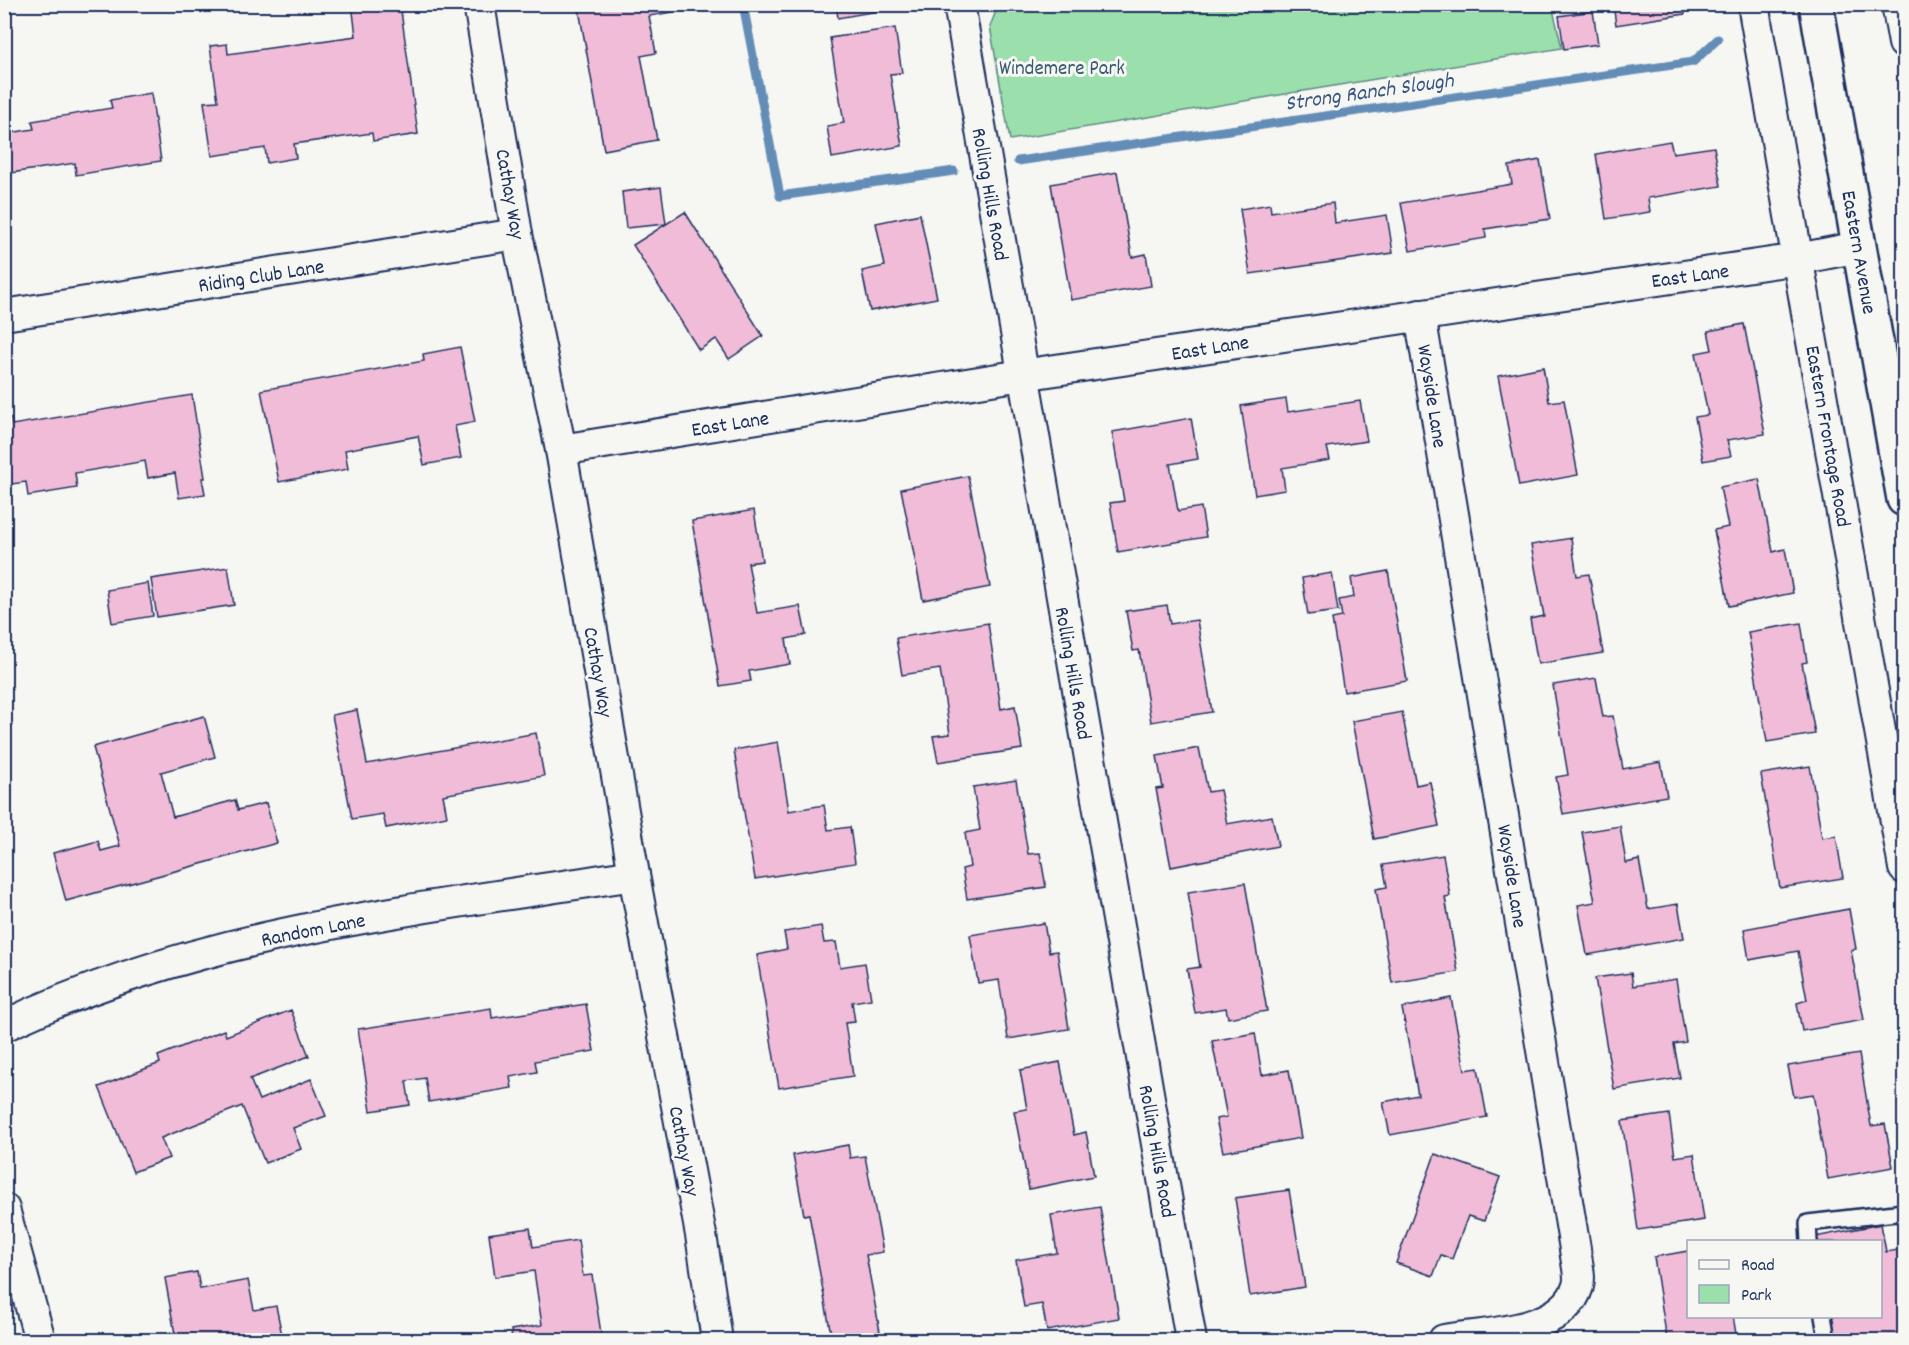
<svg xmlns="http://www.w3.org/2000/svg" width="1909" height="1345" viewBox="0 0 1909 1345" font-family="Dekko,sans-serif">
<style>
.green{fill:#9be0ac;stroke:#5b8885;stroke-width:1.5}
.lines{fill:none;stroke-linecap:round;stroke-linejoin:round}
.stream{stroke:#638db7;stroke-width:9}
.building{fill:#f1bcd7;stroke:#1b2f5e;stroke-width:1.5}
.lane-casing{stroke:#1b2f5e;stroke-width:20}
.street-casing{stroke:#1b2f5e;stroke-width:34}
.secondary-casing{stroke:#1b2f5e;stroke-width:38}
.lane{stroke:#f6f6f2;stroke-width:15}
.street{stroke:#f6f6f2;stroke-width:30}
.secondary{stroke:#f6f6f2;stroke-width:33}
.labels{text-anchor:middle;stroke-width:6;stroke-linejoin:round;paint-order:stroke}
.park-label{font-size:21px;fill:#3b5b72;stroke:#f6f6f2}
.street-label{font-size:21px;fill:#1b2f5e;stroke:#f6f6f2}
.water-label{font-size:22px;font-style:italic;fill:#395683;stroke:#f6f6f2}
</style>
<rect width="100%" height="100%" fill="#f6f6f2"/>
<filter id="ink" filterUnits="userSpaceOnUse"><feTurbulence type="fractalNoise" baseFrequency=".0167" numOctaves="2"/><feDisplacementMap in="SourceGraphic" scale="12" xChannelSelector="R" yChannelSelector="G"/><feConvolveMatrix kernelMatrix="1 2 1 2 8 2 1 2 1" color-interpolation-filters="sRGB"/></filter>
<g filter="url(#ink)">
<path class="green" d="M999 4 1552 5 1562 48 1010 140 990 26Z"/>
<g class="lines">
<g class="stream">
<path d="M743 4 780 196 954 171"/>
<path d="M1018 161 1693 62 1718 39"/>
</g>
</g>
<g class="building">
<path d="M352 4H400L418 134 373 141 372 133 294 144 296 158 267 163 265 148 212 156 204 102 218 101 210 46 227 44 228 54 356 36Z"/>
<path d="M578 4H672L673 12 649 16 656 53 641 56 657 140 604 150Z"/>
<path d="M836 4H877L878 11 838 18Z"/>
<path d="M1613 4H1684L1685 14 1616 25Z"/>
<path d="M1593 11 1598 44 1564 49 1559 16Z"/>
<path d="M895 28 902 73 890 74 902 146 832 158 827 126 844 123 830 38Z"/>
<path d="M151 93 161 161 76 175 75 163 4 174V134L34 129 32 121 112 108 110 100Z"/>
<path d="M1670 141 1673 153 1714 147 1721 186 1648 198 1650 212 1606 219 1596 154Z"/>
<path d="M1540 160 1550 219 1485 229 1486 238 1410 251 1401 203 1512 184 1509 166Z"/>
<path d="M1117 172 1132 257 1146 254 1151 286 1071 300 1051 184Z"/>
<path d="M661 187 666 224 626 228 622 192Z"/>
<path d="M1333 203 1335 223 1387 215 1393 253 1250 274 1240 209 1270 204 1271 212Z"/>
<path d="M685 212 763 336 729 359 716 339 699 350 633 245Z"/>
<path d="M920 214 937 298 870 311 862 271 885 266 876 223Z"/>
<path d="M1744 324 1765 434 1727 440 1731 456 1703 461 1695 417 1708 415 1696 353 1712 350 1708 331Z"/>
<path d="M460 347 475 422 455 426 461 458 424 465 418 436 345 450 348 469 279 482 261 390 424 361 423 354Z"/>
<path d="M1543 367 1549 402 1564 400 1578 475 1519 486 1498 376Z"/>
<path d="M192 395 205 478H202L205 494 179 498 175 473 148 478 145 461 75 473 77 488 28 496 26 482 4 485V419L11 418 12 425Z"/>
<path d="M1286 399 1288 412 1360 401 1367 441 1327 447 1330 460 1282 468 1285 490 1255 495 1241 406Z"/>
<path d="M1191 418 1198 459 1170 464 1178 511 1201 507 1206 537 1118 552 1110 503 1124 501 1112 432Z"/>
<path d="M968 476 990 587 923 600 901 489Z"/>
<path d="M1759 479 1773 552 1785 549 1793 593 1729 606 1714 530 1728 527 1720 487Z"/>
<path d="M754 510 762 561 748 563 757 613 800 606 806 635 786 639 790 664 749 671 751 681 720 686 692 521Z"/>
<path d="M1571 538 1577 576 1589 574 1603 653 1538 664 1530 619 1544 616 1531 545Z"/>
<path d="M228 567 234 605 157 617 151 579Z"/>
<path d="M1388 571 1407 681 1344 692 1332 619 1342 617 1339 600 1354 597 1351 578Z"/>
<path d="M1332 573 1338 611 1308 615 1302 578Z"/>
<path d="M148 583 153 616 112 623 107 590Z"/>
<path d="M1167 605 1170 624 1197 620 1212 712 1151 722 1139 650 1133 651 1126 611Z"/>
<path d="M988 623 1001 709 1015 706 1022 749 938 762 933 736 950 734 940 669 902 675 896 638Z"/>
<path d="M1801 623 1807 662 1802 663 1815 734 1767 742 1748 632Z"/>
<path d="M1596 678 1603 717 1613 716 1623 769 1661 762 1667 796 1563 814 1556 777 1568 775 1553 685Z"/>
<path d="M357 710 367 764 536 733 544 776 443 795 447 816 386 828 383 814 352 819 332 715Z"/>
<path d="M1402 712 1416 785 1430 782 1439 826 1374 839 1352 721Z"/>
<path d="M204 716 215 757 161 772 173 817 235 800 238 810 266 803 277 843 66 901 53 853 98 841 101 851 120 846 93 747Z"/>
<path d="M778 742 789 811 824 805 828 830 850 827 855 863 755 879 734 750Z"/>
<path d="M1199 748 1208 792 1220 790 1227 824 1272 816 1278 846 1171 867 1156 789 1163 788 1157 756Z"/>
<path d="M1810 766 1822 838 1836 836 1843 878 1780 888 1761 774Z"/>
<path d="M1016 780 1028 854 1040 853 1046 887 967 899 962 869 970 867 965 833 980 830 973 787Z"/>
<path d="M1620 826 1626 863 1639 860 1648 909 1678 904 1684 938 1587 955 1578 905 1595 902 1582 832Z"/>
<path d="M1443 855 1450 896 1445 897 1458 972 1392 983 1376 889 1387 887 1383 865Z"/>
<path d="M1245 883 1267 1011 1228 1018 1226 1008 1195 1013 1187 969 1200 967 1188 892Z"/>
<path d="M1849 909 1856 949 1851 950 1864 1020 1802 1031 1797 1003 1807 1000 1798 951 1749 960 1744 929Z"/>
<path d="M1044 923 1049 952 1057 951 1069 1029 1008 1039 999 980 978 983 970 935Z"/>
<path d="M821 926 824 943 836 942 840 967 865 963 871 999 852 1002 855 1022 845 1023 853 1076 779 1088 757 955 787 949 784 932Z"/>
<path d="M1631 973 1633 986 1676 979 1686 1042 1674 1044 1680 1078 1614 1089 1595 978Z"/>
<path d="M1451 998 1465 1070 1478 1068 1487 1117 1390 1135 1383 1102 1418 1095 1402 1008Z"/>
<path d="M586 1004 594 1051 535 1061 537 1072 510 1077 512 1088 429 1102 425 1078 406 1081 410 1105 371 1111 358 1029 491 1008 492 1018Z"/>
<path d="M291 1010 309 1056 250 1079 259 1100 311 1079 326 1116 293 1128 301 1149 265 1163 242 1106 161 1138 169 1158 133 1172 99 1087 160 1063 158 1056 224 1030 226 1036Z"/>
<path d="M1255 1033 1262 1075 1289 1070 1301 1138 1223 1152 1216 1119 1227 1117 1212 1041Z"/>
<path d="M1859 1054 1871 1126 1885 1124 1893 1167 1828 1179 1813 1094 1794 1097 1788 1066Z"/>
<path d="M1060 1062 1074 1135 1086 1132 1094 1176 1029 1189 1014 1111 1027 1109 1020 1070Z"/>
<path d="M1669 1114 1675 1157 1694 1154 1704 1220 1638 1230 1622 1121Z"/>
<path d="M848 1145 850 1158 865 1156 883 1252 866 1255 880 1332 832 1340 809 1214 804 1215 793 1155Z"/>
<path d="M1435 1154 1500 1177 1484 1221 1468 1216 1452 1259 1441 1255 1433 1276 1396 1263Z"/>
<path d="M1289 1190 1305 1287 1250 1296 1235 1198Z"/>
<path d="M1100 1207 1119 1318 1047 1331 1042 1304 1024 1307 1016 1260 1057 1253 1051 1215Z"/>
<path d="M1881 1224 1886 1252 1898 1250 1904 1286V1340H1834L1830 1316H1880V1242H1816L1815 1237Z"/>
<path d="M530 1228 533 1247 578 1240 583 1276 592 1275 602 1340H512L511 1330 542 1325 534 1271 495 1277 489 1234Z"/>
<path d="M1688 1251V1316H1733L1737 1340H1667L1654 1257Z"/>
<path d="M197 1272 200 1289 248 1280 254 1310 276 1306 283 1340H169L168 1335 175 1334 165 1278Z"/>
</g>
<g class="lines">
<defs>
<g id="lane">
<path d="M1809 1242 1808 1223 1904 1212"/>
<path d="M1823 1316 1827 1340"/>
</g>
<g id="street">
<path d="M479 4 517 234 561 450 634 875 701 1235 717 1340"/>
<path d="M959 4 1191 1340"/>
<path d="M1753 4 1904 868"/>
<path d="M1897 4 1904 43"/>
<path d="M4 315 517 234"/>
<path d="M1420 315 1575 1249C1576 1260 1581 1276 1578 1286 1564 1333 1485 1333 1444 1340"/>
<path d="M561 450 1022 375 1798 259 1859 247"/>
<path d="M4 1026C201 931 421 909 634 875"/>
<path d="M4 1209 40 1340"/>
</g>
<path id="secondary" d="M1816 4 1904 499"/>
</defs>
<use href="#lane" class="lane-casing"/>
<use href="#street" class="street-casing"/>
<use href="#secondary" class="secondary-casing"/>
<use href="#lane" class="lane"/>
<use href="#street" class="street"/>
<use href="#secondary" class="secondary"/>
</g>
</g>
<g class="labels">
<g class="park-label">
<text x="1062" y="74">Windemere Park</text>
</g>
<g class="street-label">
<text transform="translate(511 194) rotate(80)" y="7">Cathay Way</text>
<text transform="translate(991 194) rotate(80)" y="7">Rolling Hills Road</text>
<text transform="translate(1860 252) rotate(80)" y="7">Eastern Avenue</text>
<text transform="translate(261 275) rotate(-9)" y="7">Riding Club Lane</text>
<text transform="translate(1690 275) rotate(-8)" y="7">East Lane</text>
<text transform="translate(1210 347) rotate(-9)" y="7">East Lane</text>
<text transform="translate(1433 396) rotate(81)" y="7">Wayside Lane</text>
<text transform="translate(730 423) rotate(-9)" y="7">East Lane</text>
<text transform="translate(1829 436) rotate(80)" y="7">Eastern Frontage Road</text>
<text transform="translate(599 672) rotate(80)" y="7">Cathay Way</text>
<text transform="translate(1074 673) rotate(80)" y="7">Rolling Hills Road</text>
<text transform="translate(1513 876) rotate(81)" y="7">Wayside Lane</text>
<text transform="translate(313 929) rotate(-11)" y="7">Random Lane</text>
<text transform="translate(685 1151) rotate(79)" y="7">Cathay Way</text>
<text transform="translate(1158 1151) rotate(80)" y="7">Rolling Hills Road</text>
</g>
<g class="water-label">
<text transform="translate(1369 90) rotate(-8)" y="8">Strong Ranch Slough</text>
</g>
</g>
<rect width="1909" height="1345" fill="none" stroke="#f6f6f2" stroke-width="24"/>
<rect x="12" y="12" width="1885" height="1321" fill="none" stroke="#1b2f5e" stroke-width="2" filter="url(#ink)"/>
<rect x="1687" y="1240" width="195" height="78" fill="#f6f6f2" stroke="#9ea6b7" stroke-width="1.5"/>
<rect x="1699" y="1260" width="30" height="9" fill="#f6f6f2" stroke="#9ea6b7" stroke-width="1.5"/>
<text x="1741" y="1270" font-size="18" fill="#1b2f5e">Road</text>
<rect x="1699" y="1285" width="30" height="18" fill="#9be0ac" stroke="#9ea6b7" stroke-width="1.5"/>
<text x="1741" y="1300" font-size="18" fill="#1b2f5e">Park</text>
</svg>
